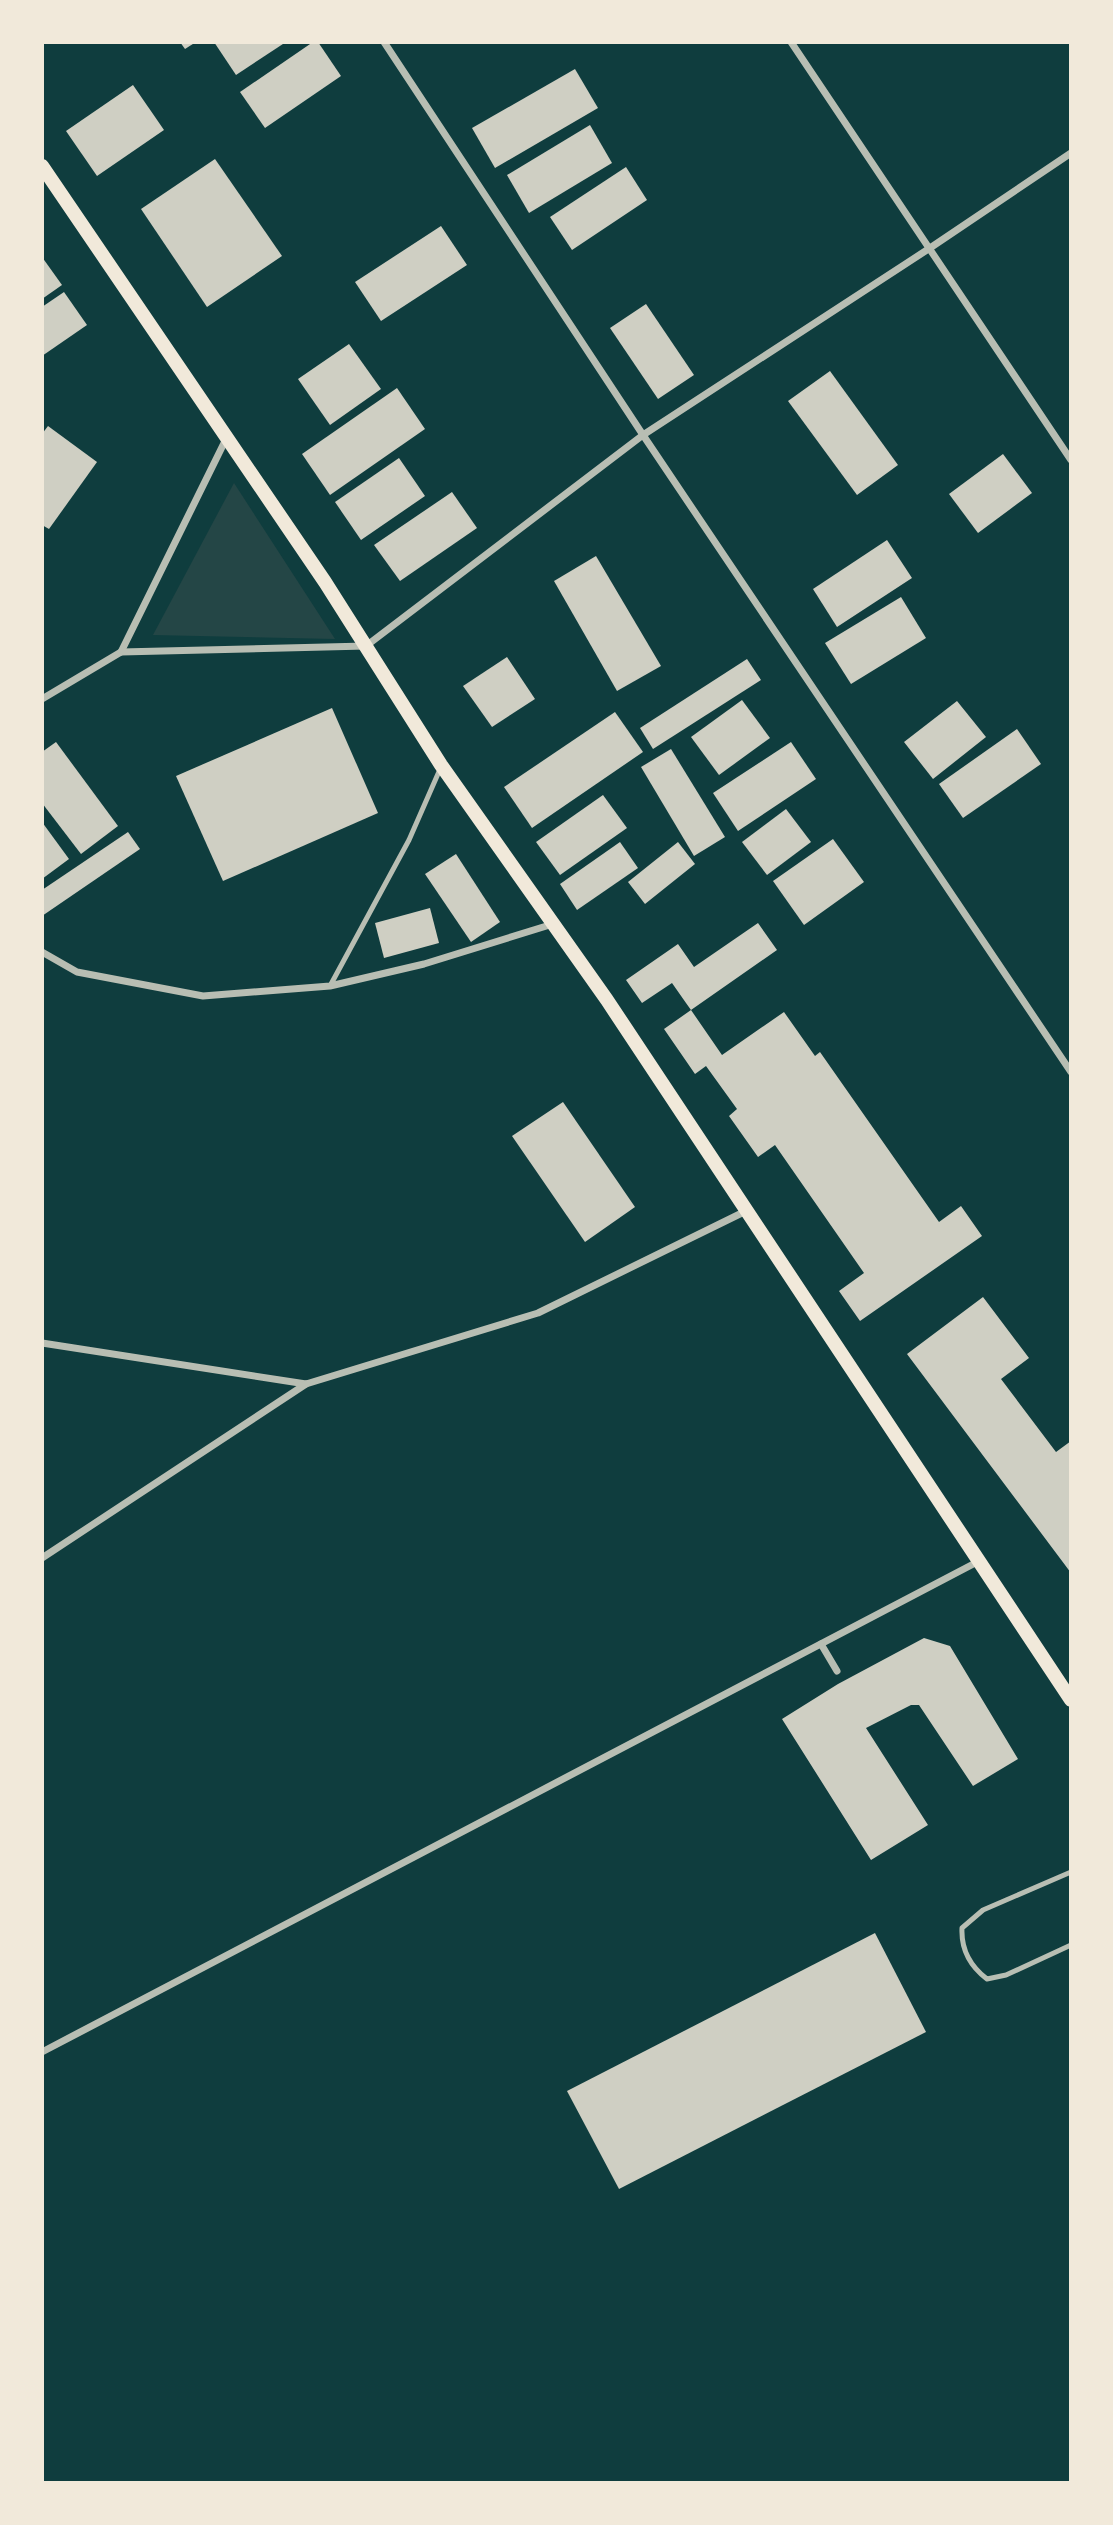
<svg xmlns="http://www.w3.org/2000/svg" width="1113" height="2525" viewBox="0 0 1113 2525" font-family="Manrope,sans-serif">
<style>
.green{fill:#244646}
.building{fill:#cfcfc3}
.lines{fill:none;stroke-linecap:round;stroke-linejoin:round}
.service{stroke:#b8beb3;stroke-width:5}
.minor{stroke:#b8beb3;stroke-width:7}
.secondary{stroke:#f1e9da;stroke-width:14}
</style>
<rect width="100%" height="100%" fill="#0f3d3e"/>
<path class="green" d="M234 483 335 639 153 635Z"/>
<g class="building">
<path d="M180 42H196L185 49Z"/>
<path d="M214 42H286L236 75Z"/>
<path d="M313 42H318L341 76 265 128 240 92Z"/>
<path d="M575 69 598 108 495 168 472 128Z"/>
<path d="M133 85 164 130 97 176 66 131Z"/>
<path d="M590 125 612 163 529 213 507 175Z"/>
<path d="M215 159 282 256 207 307 141 209Z"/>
<path d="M626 167 647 200 572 250 550 217Z"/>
<path d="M441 226 467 265 381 321 355 282Z"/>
<path d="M42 257 62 285 42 299Z"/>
<path d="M64 292 87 325 42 356V307Z"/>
<path d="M646 304 694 375 658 399 610 328Z"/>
<path d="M349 344 381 389 330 425 298 379Z"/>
<path d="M830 371 898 465 857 495 788 401Z"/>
<path d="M397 388 425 429 330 495 302 454Z"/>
<path d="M48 426 97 462 49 529 42 525V434Z"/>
<path d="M1003 454 1032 493 978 533 949 494Z"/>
<path d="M399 458 425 496 361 540 335 502Z"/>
<path d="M452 492 477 528 400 581 374 545Z"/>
<path d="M887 540 912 578 837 627 813 589Z"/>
<path d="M596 556 661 666 617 691 554 581Z"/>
<path d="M901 597 926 638 851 684 825 643Z"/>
<path d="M507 657 535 699 492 727 463 686Z"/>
<path d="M747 659 761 680 653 749 640 728Z"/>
<path d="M742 700 770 738 719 775 691 737Z"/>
<path d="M957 701 986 737 933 779 904 742Z"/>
<path d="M332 708 378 813 223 881 176 776Z"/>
<path d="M615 712 643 752 532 828 504 787Z"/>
<path d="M1017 729 1041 764 963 818 939 784Z"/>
<path d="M56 742 118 826 81 854 42 803V752Z"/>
<path d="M791 742 816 779 738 831 713 793Z"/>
<path d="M671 749 725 837 694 856 641 767Z"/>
<path d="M603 795 627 828 560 875 536 842Z"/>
<path d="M786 809 811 842 767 875 742 842Z"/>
<path d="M42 822 69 859 42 879Z"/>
<path d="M128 832 140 849 42 916V890Z"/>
<path d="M833 839 864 882 804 925 773 881Z"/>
<path d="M620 842 638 868 577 910 560 884Z"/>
<path d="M678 842 695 864 645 904 628 882Z"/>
<path d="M456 854 500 922 471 942 425 874Z"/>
<path d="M430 908 439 943 384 958 375 923Z"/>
<path d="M758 923 777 950 691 1010 722 1055 784 1012 815 1056 820 1052 939 1222 961 1206 982 1236 860 1321 839 1291 864 1273 775 1145 758 1157 729 1116 737 1109 706 1066 695 1074 664 1029 691 1010 686 1003 672 983 642 1003 626 980 678 944 694 967Z"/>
<path d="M563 1102 635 1207 585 1242 512 1136Z"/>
<path d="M983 1297 1029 1358 1001 1379 1056 1452 1071 1441V1573L907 1354Z"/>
<path d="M924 1638 950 1646 1018 1759 973 1786 919 1705H911L866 1728 928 1825 871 1860 782 1719 838 1684Z"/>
<path d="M875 1933 926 2032 619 2189 567 2091Z"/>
</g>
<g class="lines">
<g class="service">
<path d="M330 986 409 840 441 767"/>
<path d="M1071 1872 983 1910 962 1928C961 1949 970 1966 987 1979L1006 1975 1071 1945"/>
</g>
<g class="minor">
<path d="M384 42 643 435 1071 1072"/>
<path d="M791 42 1071 460"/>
<path d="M121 652 226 439"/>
<path d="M42 699 121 652 366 646 643 435 930 248 1071 153"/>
<path d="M42 952 77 972 203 996 330 986 424 964 553 924"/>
<path d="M42 1343 306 1384 538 1313 748 1210"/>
<path d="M42 1558 306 1384"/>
<path d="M821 1644 837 1671"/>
<path d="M42 2052 981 1560"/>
</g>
<path class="secondary" d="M42 166 325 582 441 765 607 1000 1071 1700"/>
</g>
<rect width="1113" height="2525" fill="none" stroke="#f1e9da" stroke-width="88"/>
</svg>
